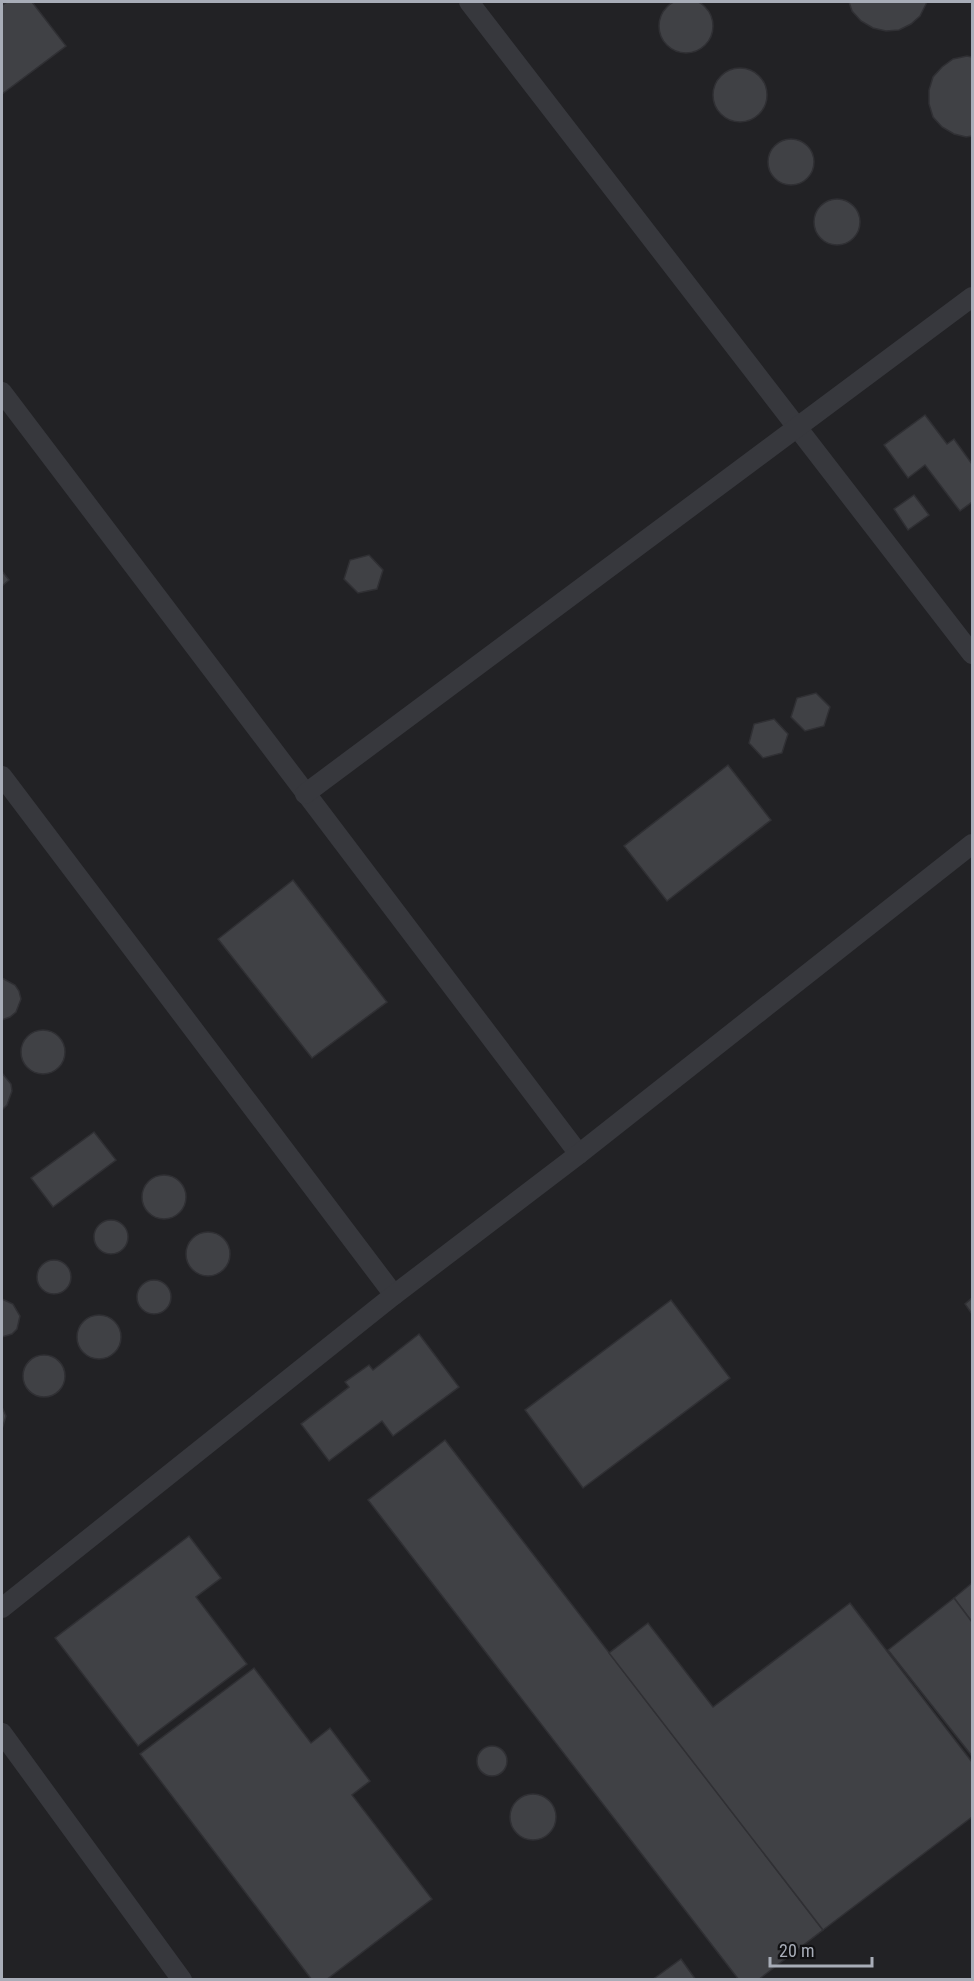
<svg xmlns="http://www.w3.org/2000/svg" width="974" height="1981" viewBox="0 0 974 1981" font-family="'Roboto Condensed',sans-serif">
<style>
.built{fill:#222225}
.building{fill:#404145;stroke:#303034;stroke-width:1.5}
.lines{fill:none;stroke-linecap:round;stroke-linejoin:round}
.lane{stroke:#37383d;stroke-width:20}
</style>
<rect width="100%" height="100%" fill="#161618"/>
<rect class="built" x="2" y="2" width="970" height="1977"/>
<g class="building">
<circle cx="686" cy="26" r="27"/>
<path d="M7 2H32L66 46 2 94V5Z"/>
<path d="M849 2H927L920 16 911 24 899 30 886 31 873 28 861 21 852 11Z"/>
<path d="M967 56 972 57V136L966 137 954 134 942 127 933 117 929 104V90L933 77 942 67 953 59Z"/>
<circle cx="740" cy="95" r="27"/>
<circle cx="791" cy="162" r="23"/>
<circle cx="837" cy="222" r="23"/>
<path d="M925 415 947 444 954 439 972 464V502L960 511 925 465 908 478 884 445Z"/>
<path d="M914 495 929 515 908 530 894 509Z"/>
<path d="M369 555 383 570 377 589 358 593 344 579 350 560Z"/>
<path d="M2 571 9 580 2 586Z"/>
<path d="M816 693 830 707 824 726 805 731 791 717 797 698Z"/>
<path d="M774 719 788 734 782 753 763 758 749 743 754 724Z"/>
<path d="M728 765 771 820 667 901 624 846Z"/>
<path d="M293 880 387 1002 312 1058 218 939Z"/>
<path d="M2 978 15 985 19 991 21 999 16 1012 10 1017 2 1020Z"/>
<circle cx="43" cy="1052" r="22"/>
<path d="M2 1073 11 1084 12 1091 7 1105 2 1110Z"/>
<path d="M94 1132 116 1160 53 1207 31 1178Z"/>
<circle cx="164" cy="1197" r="22"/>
<circle cx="111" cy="1237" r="17"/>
<circle cx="208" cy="1254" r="22"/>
<circle cx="54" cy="1277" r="17"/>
<circle cx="154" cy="1297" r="17"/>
<path d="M972 1298V1314L965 1304Z"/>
<path d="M2 1299 13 1304 20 1316 17 1329 12 1334 2 1337Z"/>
<path d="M671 1300 730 1378 583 1488 525 1410Z"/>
<circle cx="99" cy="1337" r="22"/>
<path d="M419 1334 459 1387 393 1436 382 1421 329 1461 301 1424 349 1387 345 1382 369 1365 373 1370Z"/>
<circle cx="44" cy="1376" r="21"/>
<path d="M2 1407 6 1416 2 1429Z"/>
<path d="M445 1440 823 1930 758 1980H739L368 1500Z"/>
<path d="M189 1536 221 1578 196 1597 247 1664 138 1746 55 1638Z"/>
<path d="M972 1583V1622L954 1598Z"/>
<path d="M954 1598 972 1622V1756L888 1650Z"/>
<path d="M850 1603 972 1762V1817L823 1930 609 1653 648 1623 713 1707Z"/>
<path d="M254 1668 311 1743 330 1728 370 1781 352 1795 432 1899 326 1980H312L140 1754Z"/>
<circle cx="492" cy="1761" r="15"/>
<circle cx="533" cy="1817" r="23"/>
<path d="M681 1959 696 1980H652Z"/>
</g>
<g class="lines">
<g class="lane">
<path d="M469 2 972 654"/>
<path d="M2 392 579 1154"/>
<path d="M2 776 394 1295"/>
<path d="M305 794 972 297"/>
<path d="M2 1608 394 1295 579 1154 972 844"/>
<path d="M2 1733 182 1980"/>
</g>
</g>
<rect width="974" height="1981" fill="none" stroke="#a8adb8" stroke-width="6"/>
<path d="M770 1957v9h102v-9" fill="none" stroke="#a8adb8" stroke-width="3"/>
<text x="779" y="1957" font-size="18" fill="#a8adb8" stroke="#111113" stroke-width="4.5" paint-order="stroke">20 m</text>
</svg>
